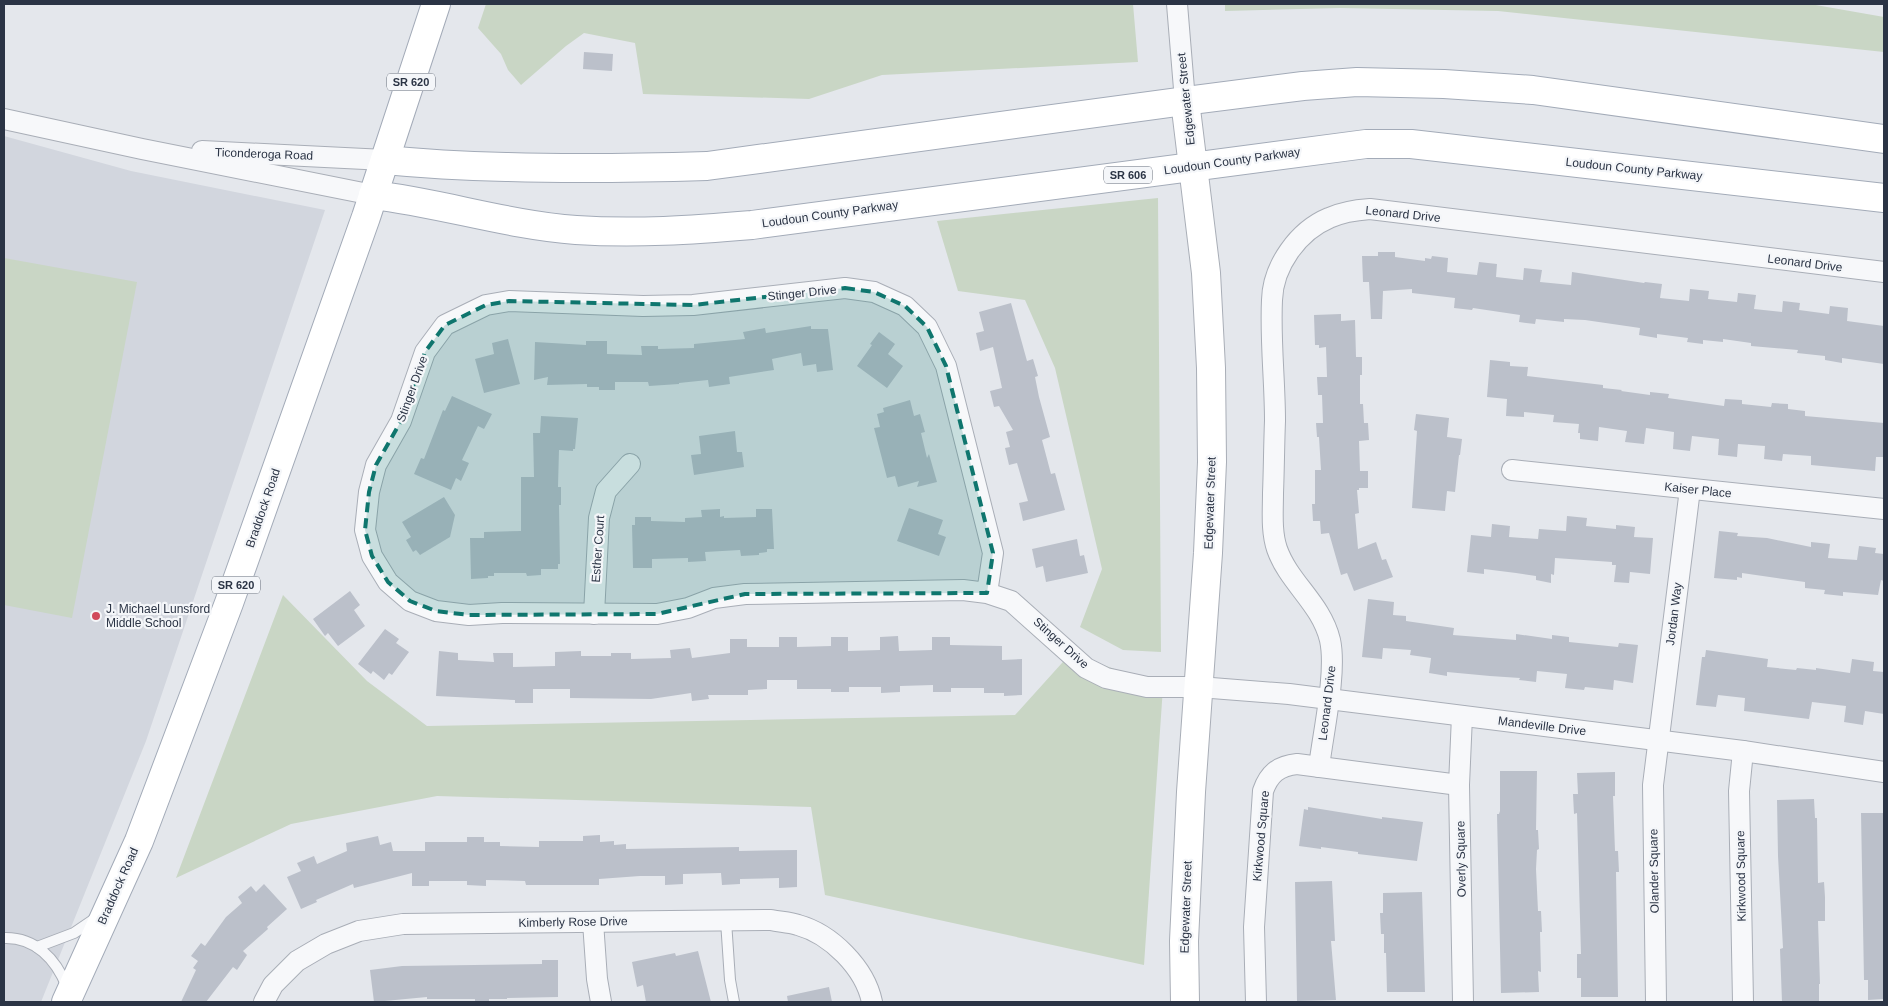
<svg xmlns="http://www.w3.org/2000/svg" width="1888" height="1006" viewBox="0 0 1888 1006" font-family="Helvetica,sans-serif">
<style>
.built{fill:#d2d6de}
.green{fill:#c9d6c5}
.building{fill:#bbc0ca}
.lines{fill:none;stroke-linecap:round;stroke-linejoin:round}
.lane-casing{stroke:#a9aeb7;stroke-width:12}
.street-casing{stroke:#a9aeb7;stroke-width:22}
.secondary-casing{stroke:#a9aeb7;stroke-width:30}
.primary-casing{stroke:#a3abb8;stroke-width:30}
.lane{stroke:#f7f8fa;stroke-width:10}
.street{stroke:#f7f8fa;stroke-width:20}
.secondary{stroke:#fff;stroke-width:28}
.primary{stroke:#fff;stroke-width:28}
.marked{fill:#0f766e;fill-opacity:0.2;stroke:#0f766e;stroke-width:4;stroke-dasharray:10 6;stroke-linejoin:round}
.poi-dot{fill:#d1495b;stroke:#f4f6f9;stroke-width:2}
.labels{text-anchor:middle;stroke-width:4.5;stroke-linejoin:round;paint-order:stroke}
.shield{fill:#f4f6f9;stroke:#676e7b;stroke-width:1}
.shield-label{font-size:11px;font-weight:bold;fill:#2b3445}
.street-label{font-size:12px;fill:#2b3445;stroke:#f4f6f9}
.poi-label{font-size:12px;fill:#2b3445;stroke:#f4f6f9;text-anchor:start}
</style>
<rect width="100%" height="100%" fill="#e4e7ec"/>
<path class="built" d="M4 136 131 171 325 210 146 741 41 1002H4Z"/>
<g class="green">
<path d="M486 4H1133L1138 62 882 75 809 99 643 94 635 43 584 33 566 46 521 85 508 70 501 54 478 28Z"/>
<path d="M1225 4H1810L1884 17V52L1498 11 1340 8 1225 11Z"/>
<path d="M1158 198 1161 652 1123 650 1080 627 1102 569 1055 368 1025 300 958 291 937 221Z"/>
<path d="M4 258 137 282 72 618 4 605Z"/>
<path d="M283 595 367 681 427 726 1015 715 1071 653 1163 687 1144 965 825 895 811 807 437 796 291 824 176 878Z"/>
</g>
<g class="building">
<path d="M584 52 613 54 612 71 583 69Z"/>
<path d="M1378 252H1395V257L1425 261V258L1431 259 1432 256 1448 258 1447 272 1477 275 1479 262 1497 264 1496 277 1523 280 1524 268 1542 270 1540 282 1571 285 1572 272 1644 283 1645 282 1662 284 1660 298 1689 301 1690 289 1709 291 1708 299 1737 302 1738 293 1756 295 1754 309 1782 312 1783 301 1800 303 1799 310 1829 314 1830 306 1848 308 1847 321 1884 326V364L1842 358V363L1825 360V356L1797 353 1798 350 1751 346V343L1723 339V342L1703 340V344L1687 342 1688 338 1657 334V338L1639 335 1640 328 1585 320 1564 319V322L1536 319 1535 324 1519 322 1520 315 1473 308 1472 310 1454 308 1455 298 1412 293V289L1383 291 1382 319H1371L1369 282H1363L1362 256H1378Z"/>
<path d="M1011 303 1027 361 1033 359 1038 376 1035 377 1039 397 1050 437 1042 440 1051 474 1055 473 1065 510 1023 521 1019 503 1028 501 1017 463 1009 465 1005 448 1010 447 1006 432 1013 430 999 406 994 407 990 391 1002 388 993 347 980 351 976 333 984 331 979 312Z"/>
<path d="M1341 314V321L1355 320 1356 357H1362V375H1360V404H1363L1364 423H1368L1369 440 1359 441 1360 471H1368V488H1359V490H1357L1359 513 1355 514 1358 549 1376 542 1382 560 1386 559 1393 577 1354 591 1347 573 1341 575 1329 533 1321 534 1320 521H1313L1312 504H1315V470H1321L1319 437H1317L1316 423H1323L1322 395H1318L1317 377H1327L1326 347 1319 348V345H1315L1314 315Z"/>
<path d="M811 326V329H828L833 370 817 372 816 364 803 366 801 353 772 359 774 370 729 377 730 384 709 387 708 380 679 383V384L649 386 648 382H615V390H599V387H587V384L547 385 548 377 534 380 535 342 586 345V341H607V354L642 355 641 346H658V349L694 348V344L745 339 743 332 765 328 766 333Z"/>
<path d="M879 332 895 344 888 354 903 366 887 388 857 366 872 345 870 344Z"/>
<path d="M508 339 520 384 484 393 475 359 494 354 492 343Z"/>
<path d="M1490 360 1510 362V366L1528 367 1527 376 1603 385V388L1622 390 1621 391 1650 395V392L1669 394 1668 398 1724 406 1725 399 1742 400V404L1771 407 1772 403 1788 404V409L1805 411V416L1884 423V457H1876L1875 471 1811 465V456L1783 454 1782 461 1764 459 1765 446 1738 444 1737 457 1718 455 1719 439 1692 436 1690 451 1673 449 1674 432 1646 428 1644 444 1625 442 1627 431 1599 427 1598 441 1580 439V433H1578L1579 424 1553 422 1554 415 1524 412V417L1506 416 1507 399 1487 397Z"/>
<path d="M452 396 492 414 484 429 478 426 462 460 469 463 461 481 456 478 451 490 414 474 421 458 424 459 443 410 445 411Z"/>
<path d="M910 400 914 416 920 414 925 432 921 433 927 458 929 454 937 482 917 487 919 481 898 487 895 476 887 478 874 428 880 427 877 414 884 412 883 408Z"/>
<path d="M1416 414 1449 418 1447 437 1462 439 1460 455H1459L1455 492 1447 491 1445 511 1412 508 1417 431 1414 430Z"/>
<path d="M541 416 578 418 575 449H573V451L559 450 558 487H561V505H559L560 564H558V569H541V575L527 576 526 573H494V576H488V578L471 579 470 538H484V532L521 531V477H534L533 433H540Z"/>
<path d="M735 431 737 452H742L744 467 694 475 691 455 701 454 699 436Z"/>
<path d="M444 497 455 515 450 537 420 555 416 550 413 552 406 540 411 537 402 522Z"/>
<path d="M909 508 943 520 938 534 946 537 939 556 897 541Z"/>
<path d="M720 509V517L724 516V518L756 517V509H772L774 549H767V552L759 553V555L741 556 740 550 705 552 706 561 688 562V558L652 559V568H633L632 525H635V517H651V521L685 522V518L702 517 701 510Z"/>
<path d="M1567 516 1587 518 1586 526 1616 529V525L1635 527 1634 537 1653 538 1650 574 1630 572 1629 583 1614 582 1616 565H1612V562L1555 558 1554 575 1551 574V583L1536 580V576L1516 573 1484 569V574L1467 572 1471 535 1491 537 1492 524 1510 526 1509 537 1538 539 1539 529 1566 531Z"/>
<path d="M1719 531 1738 533 1737 536 1767 538 1811 547V542L1830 544 1828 558 1857 560 1859 546 1876 548 1875 553 1884 554V581L1881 580 1878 595 1843 592V596L1824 594 1825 590 1805 588V582L1742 573V578L1737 577V580L1714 578Z"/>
<path d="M1077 539 1080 556 1084 555 1088 573 1046 582 1043 566 1036 568 1032 549Z"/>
<path d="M350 591 360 605 354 610 365 626 338 646 328 633 325 636 313 619Z"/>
<path d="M1368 599 1394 602 1393 615 1406 616V621L1454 628 1453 635 1516 640V634L1552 639V635L1569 637V642L1618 647 1619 643 1638 645 1633 683 1614 680 1613 690 1585 687 1584 690 1565 688 1567 674 1537 671 1536 682 1519 680 1520 678 1490 676 1447 672V676L1429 673 1431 658 1410 655 1411 650 1383 648 1382 659 1362 657Z"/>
<path d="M385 629 399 639 396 643 409 652 392 675 389 673 384 680 373 671 371 674 358 664Z"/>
<path d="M898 636 899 651 932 650V637H950V645L1002 646V660L1022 659V695L1004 696V693H984V688H951V692H933V685L900 686V692L881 693V687H849V692H831V689H797V680H767V689L748 690V695H708L709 699 692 701 691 693 651 699 570 698V689H533V703H515V700L436 696 439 651 458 653V660L494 662 493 653H513V667L555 666V652L581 651V656H611V653H631V659L671 658 670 650 690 648 692 658 730 653V639H747V647H779V637H797V647L831 646V637H848V651L880 650V637Z"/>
<path d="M1706 650 1768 659 1767 667 1796 670 1797 668 1816 670V668L1850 673 1852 659 1874 662 1873 671 1884 672V714L1865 711 1863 725 1844 722 1846 706 1812 702 1809 719 1744 711 1745 698 1718 695 1716 707 1696 705 1702 657H1705Z"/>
<path d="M1500 771H1537L1536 830H1538L1539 849 1537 850 1536 869 1538 911H1541L1542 932H1540L1541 972 1538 971 1539 992 1501 993 1497 814H1499L1500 811Z"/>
<path d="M1615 772V796H1613L1615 851H1618L1619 872H1616L1618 997H1581V978H1577V954H1581L1577 813 1574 814 1573 794H1578L1577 773Z"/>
<path d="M1814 799 1815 818H1817L1818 883 1824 882 1825 897V921H1818L1820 984H1819V1002H1782L1780 949 1783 948 1778 856 1777 800Z"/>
<path d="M1308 807 1382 819V817L1423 822 1417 861 1358 854V852L1321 847V849L1299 846 1304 809 1308 810Z"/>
<path d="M1861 813H1884V999L1868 1000V980H1864Z"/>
<path d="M600 835V842L614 841V845L626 844V849L739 847V851L797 850V887L779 888V878L740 879V884L722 885 721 873 683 874V884L665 885V876H640L599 879V885H526L525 881 486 880V886L467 885V881H429V886H412V873L354 888 353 884 316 900 317 902 301 909 287 877 301 871 297 863 314 856 317 864 347 851 346 843 378 836 380 845 391 842 393 851H425V842H467V837H484V842H500V846L539 847V841H583V836Z"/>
<path d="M1332 881 1335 941H1331L1336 1000 1297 1001 1295 882Z"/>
<path d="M264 884 287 909 267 927 268 929 243 951 247 955 237 970 233 967 206 1002H181L196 970 193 968 198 961 191 956 201 943 205 946 226 917 242 903 238 897 251 886 256 892Z"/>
<path d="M1422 892 1425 992H1387L1386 953H1384V934H1381L1380 913H1383V893Z"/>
<path d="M698 951 711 1002H646L643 985 637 987 632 962 675 953 676 956Z"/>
<path d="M542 960H558V997L507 998V999H489V1002H475V999H427V997L374 1002 370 970 402 966 542 964Z"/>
<path d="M829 987 832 1002H788L787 996Z"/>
</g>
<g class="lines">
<defs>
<g id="lane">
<path d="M726 921 730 980 734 1002"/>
<path d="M4 938C35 937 56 959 67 987"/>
<path d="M37 947 74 933 96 918"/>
</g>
<g id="street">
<path d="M1177 4 1185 101"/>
<path d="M4 119 142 149 373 195"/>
<path d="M202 151 385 160"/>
<path d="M1512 470 1884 509"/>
<path d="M987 593 993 553 946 366 927 327 905 306 874 292 845 288 693 305 643 306 509 301 486 305 445 325 425 352 401 421 376 465 369 492 365 530 372 556 388 582 410 601 436 611 469 615 502 613 657 614 688 608 714 598 745 594 963 590 987 593 1011 601 1086 668 1106 678 1147 687H1199L1289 694 1743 751 1884 772"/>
<path d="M594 614 599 518 606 491 630 464"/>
<path d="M1462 716 1459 785 1463 1002"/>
<path d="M1319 767C1323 733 1337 672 1330 640 1321 603 1289 583 1277 549 1271 531 1273 511 1273 493 1274 469 1274 445 1275 421 1275 381 1270 340 1272 300 1273 266 1298 231 1329 218 1342 212 1356 210 1370 209L1884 272"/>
<path d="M593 922 597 979 601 1002"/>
<path d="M264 1002 273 985 297 961 326 944 359 931 403 924 771 920C780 922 789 922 798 925 831 934 865 968 872 1002"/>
<path d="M1256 1002 1254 927 1263 791C1269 774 1278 766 1297 764L1459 785"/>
<path d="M1656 1002 1653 785 1690 489"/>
<path d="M1743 1002 1739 791 1743 751"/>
</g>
<path id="secondary" d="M1185 101 1206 273 1211 368 1212 462 1208 553 1191 792 1184 941 1185 1002"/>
<g id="primary">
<path d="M385 160C426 164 466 166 506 167 574 169 640 168 707 166L1185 101 1303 86 1357 82 1444 84 1533 90 1884 139"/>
<path d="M373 195C441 203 508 225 576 230 635 234 693 230 752 225L1366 144H1411L1884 198"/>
<path d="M66 1002 139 841 229 603 366 217 436 4"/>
</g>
</defs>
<use href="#lane" class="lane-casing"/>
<use href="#street" class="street-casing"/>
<use href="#secondary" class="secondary-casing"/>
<use href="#primary" class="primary-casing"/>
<use href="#lane" class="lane"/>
<use href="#street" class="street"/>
<use href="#secondary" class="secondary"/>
<use href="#primary" class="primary"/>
</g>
<path class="marked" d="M845 288 874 292 905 306 927 327 946 366 993 553 987 593 745 594 657 614 469 615 436 611 410 601 388 582 372 556 365 530 369 492 376 465 401 421 425 352 445 325 486 305 509 301 693 305Z"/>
<circle class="poi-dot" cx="96" cy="616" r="5"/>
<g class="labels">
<g class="shield">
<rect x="387" y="73.5" width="48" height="17" rx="4"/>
<rect x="1104" y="166.5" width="48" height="17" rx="4"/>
<rect x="212" y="576.5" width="48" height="17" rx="4"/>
</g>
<g class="shield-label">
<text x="411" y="86">SR 620</text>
<text x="1128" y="179">SR 606</text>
<text x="236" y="589">SR 620</text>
</g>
<g class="street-label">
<text transform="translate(1186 99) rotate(-96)" y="4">Edgewater Street</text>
<text transform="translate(264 154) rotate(2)" y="4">Ticonderoga Road</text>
<text transform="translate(1232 161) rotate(-8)" y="4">Loudoun County Parkway</text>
<text transform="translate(1634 169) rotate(6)" y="4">Loudoun County Parkway</text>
<text transform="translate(830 214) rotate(-8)" y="4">Loudoun County Parkway</text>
<text transform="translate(1403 214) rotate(6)" y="4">Leonard Drive</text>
<text transform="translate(1805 263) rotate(7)" y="4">Leonard Drive</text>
<text transform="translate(802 293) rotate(-6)" y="4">Stinger Drive</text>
<text transform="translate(412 389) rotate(-70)" y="4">Stinger Drive</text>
<text transform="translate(1698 490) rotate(6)" y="4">Kaiser Place</text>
<text transform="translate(1210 503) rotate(-88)" y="4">Edgewater Street</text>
<text transform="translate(263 508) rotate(-71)" y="4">Braddock Road</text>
<text transform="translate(598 549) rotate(-86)" y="4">Esther Court</text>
<text transform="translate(1674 614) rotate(-83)" y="4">Jordan Way</text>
<text transform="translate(1061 643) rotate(42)" y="4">Stinger Drive</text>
<text transform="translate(1327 703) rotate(-83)" y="4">Leonard Drive</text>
<text transform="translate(1542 726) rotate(7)" y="4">Mandeville Drive</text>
<text transform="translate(1261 836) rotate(-85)" y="4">Kirkwood Square</text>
<text transform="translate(1461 859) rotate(-91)" y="4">Overly Square</text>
<text transform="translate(1654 871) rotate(-91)" y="4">Olander Square</text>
<text transform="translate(1741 876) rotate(-91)" y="4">Kirkwood Square</text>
<text transform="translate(118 886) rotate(-66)" y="4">Braddock Road</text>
<text transform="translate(1186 907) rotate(-88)" y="4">Edgewater Street</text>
<text transform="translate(573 922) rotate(-1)" y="4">Kimberly Rose Drive</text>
</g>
<g class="poi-label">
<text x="106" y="613">J. Michael Lunsford<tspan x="106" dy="14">Middle School</tspan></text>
</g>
</g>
<rect width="1888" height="1006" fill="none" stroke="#2b3445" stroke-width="10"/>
</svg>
